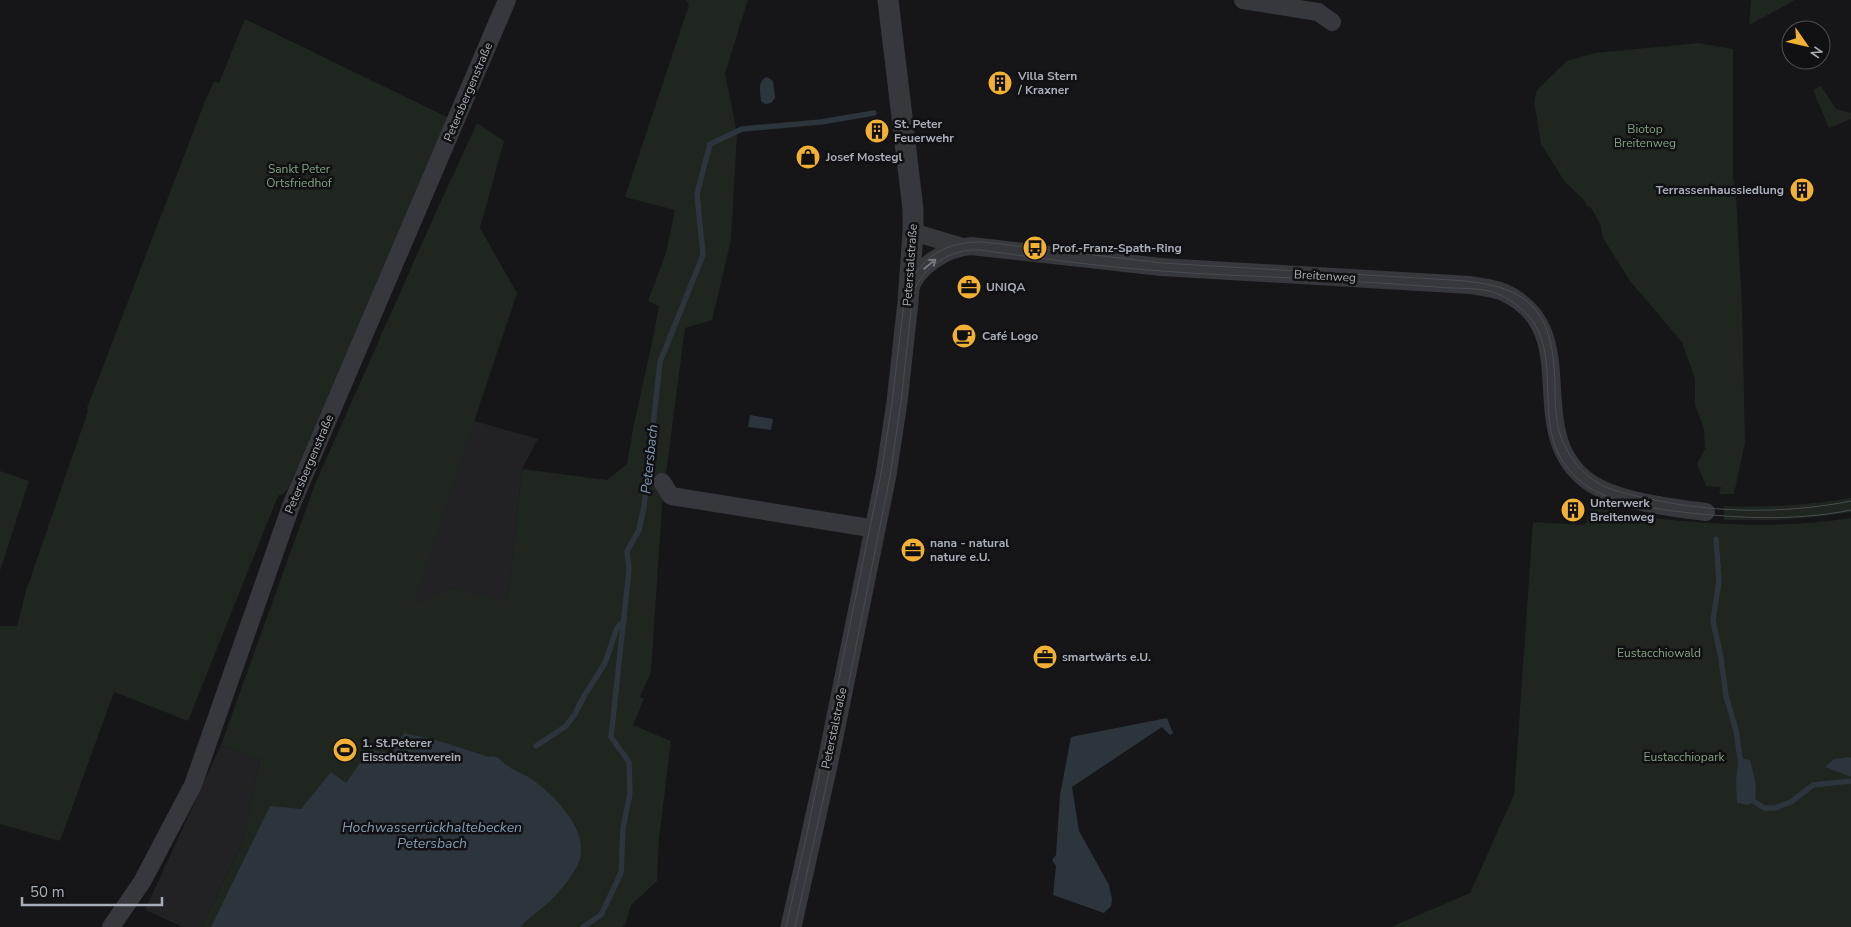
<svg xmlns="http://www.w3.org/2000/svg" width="1851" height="927" viewBox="0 0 1851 927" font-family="'Nunito Sans',sans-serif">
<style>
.built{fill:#222225}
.green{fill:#1e261f}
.water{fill:#2c353c}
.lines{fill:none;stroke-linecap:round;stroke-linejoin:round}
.stream{stroke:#2c353c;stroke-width:5.5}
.minor{stroke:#37383d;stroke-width:18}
.tertiary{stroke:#37383d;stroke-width:21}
.tram{stroke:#4a4c52;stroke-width:1}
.oneway{stroke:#757881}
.labels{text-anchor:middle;stroke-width:5;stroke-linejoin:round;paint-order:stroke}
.poi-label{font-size:12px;font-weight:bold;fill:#a8adb8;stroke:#111113;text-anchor:start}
.street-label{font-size:12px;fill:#a8adb8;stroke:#111113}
.park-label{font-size:12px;fill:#7fa381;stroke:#111113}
.water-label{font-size:14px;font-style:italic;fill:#7f9bb3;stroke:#111113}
</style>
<rect width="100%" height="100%" fill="#161618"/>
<g class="built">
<path d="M474 421 538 439 522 469 508 603 452 588 412 606Z"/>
<path d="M221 745 260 760 255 780 250 820 241 845 202 927H183L145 910Z"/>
</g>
<g class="green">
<path d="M686 0H748L725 73 737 133 731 240 712 320 685 328 662 505 651 672 640 697 644 699 633 725 671 741 659 839 657 881 631 905 625 925 622 927H202L242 843 250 817 255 780 260 760 221 745 315 484 431 223 477 123 504 141 480 228 517 293 413 605 452 588 508 602 522 469 607 480 627 464C635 411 650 359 659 306L648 301 666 253 675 210 625 197 689 5Z"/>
<path d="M1751 0H1795L1749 25Z"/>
<path d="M245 19 451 119 288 489 282 495H279L276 501 188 721 114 692 60 841 0 824V626H17L25 594 88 411 87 408 207 96H208L214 81 219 83Z"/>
<path d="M1699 43 1733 49V176L1736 196 1742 306 1745 443 1734 494H1719L1721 487 1706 486 1697 464 1705 449 1704 429 1695 405V379L1682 342 1630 281 1603 238 1600 224 1592 209 1587 206 1583 199 1565 182 1541 144 1534 101 1537 90 1567 61 1595 53Z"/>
<path d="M1821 86 1836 109 1851 113V119L1829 128 1813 90Z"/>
<path d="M0 471 29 481 0 571Z"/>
<path d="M1851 498V512L1824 516 1777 520H1724V506C1767 508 1809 505 1851 498Z"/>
<path d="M1592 505C1621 515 1651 518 1682 521 1739 526 1795 527 1851 518V927H1391L1470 893 1514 795 1533 522 1585 525Z"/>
</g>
<g class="water">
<path d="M767 77 773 81 775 98 771 103 765 104 761 101C760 91 757 81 767 77Z"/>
<path d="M750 415 773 419 771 430 748 427Z"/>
<path d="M1167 718 1173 733 1170 735 1162 727 1072 787 1079 831 1109 885 1112 899 1111 906 1104 913 1053 895 1056 866 1052 860 1056 855 1060 795 1071 737Z"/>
<path d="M404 733 436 740 489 757C498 754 501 762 508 766 514 771 522 773 528 777 551 791 589 829 580 859 576 872 562 889 552 899 543 909 529 916 521 927H211L270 806 301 809 331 772 346 783 369 750 391 753Z"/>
<path d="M1849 757 1851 758V777L1825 767 1834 759Z"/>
<path d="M1739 758 1750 760C1753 772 1759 790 1754 802L1748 805 1737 803 1736 781Z"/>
</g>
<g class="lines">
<g class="stream">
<path d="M1716 539 1719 581 1713 621 1721 658 1726 696 1736 730 1741 765"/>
<path d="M536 746 566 726 575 714 584 696 605 663 617 628 624 620"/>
<path d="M1749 798 1764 808H1775L1791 802 1813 785 1851 781"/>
<path d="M583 927 601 915 621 873 623 828 630 793 629 762 611 737 629 570 627 551 639 530 644 507 660 362 703 255 697 194 710 144 742 129 821 122 874 113"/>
</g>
<g class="minor">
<path d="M1243 0 1318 12 1332 22"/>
<path d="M913 232 963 247"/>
<path d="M909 291C917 266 946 248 971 246L1161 267 1470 285C1481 287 1493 288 1503 292 1588 330 1519 432 1589 482 1616 501 1673 508 1706 512"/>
<path d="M662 482 671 496 876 529"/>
<path d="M111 927 142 882 193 785 291 506 507 0"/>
</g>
<path class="tertiary" d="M791 927 828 761 886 475 897 402 908 302 913 232V209L888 0"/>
<g class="tram">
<path d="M786 927 806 838 881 474 892 403 905 294C918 259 944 241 983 242L1162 263 1452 280C1528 285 1553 307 1555 384 1555 407 1555 430 1567 450 1574 463 1585 475 1598 483 1609 490 1625 493 1637 496 1706 513 1781 515 1851 501"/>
<path d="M795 927 847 691 890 476 901 402 913 293C923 266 952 248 980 250 1040 258 1101 267 1162 271 1211 275 1261 276 1310 279 1352 281 1395 284 1437 287 1455 289 1475 287 1493 292 1502 295 1512 301 1519 307 1565 342 1535 409 1559 455 1566 468 1578 481 1590 488 1615 503 1646 507 1673 511 1732 518 1792 522 1851 510"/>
</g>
</g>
<defs><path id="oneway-shaft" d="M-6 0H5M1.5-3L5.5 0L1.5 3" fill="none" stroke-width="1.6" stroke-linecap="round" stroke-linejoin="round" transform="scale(1.25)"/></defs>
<use class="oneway" href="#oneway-shaft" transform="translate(930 264) rotate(-39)"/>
<defs>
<symbol id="building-disc" viewBox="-11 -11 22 22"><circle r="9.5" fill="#f2b134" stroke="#111113"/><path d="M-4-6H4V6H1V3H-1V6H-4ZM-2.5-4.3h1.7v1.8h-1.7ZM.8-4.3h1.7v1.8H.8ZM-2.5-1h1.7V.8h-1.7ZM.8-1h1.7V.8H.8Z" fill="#111"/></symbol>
<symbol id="shop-disc" viewBox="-11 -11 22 22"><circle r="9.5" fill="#f2b134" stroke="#111113"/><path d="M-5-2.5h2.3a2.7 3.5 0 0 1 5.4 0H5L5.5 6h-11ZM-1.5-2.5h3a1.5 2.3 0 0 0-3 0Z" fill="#111"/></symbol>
<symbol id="bus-disc" viewBox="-11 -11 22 22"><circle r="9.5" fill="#f2b134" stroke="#111113"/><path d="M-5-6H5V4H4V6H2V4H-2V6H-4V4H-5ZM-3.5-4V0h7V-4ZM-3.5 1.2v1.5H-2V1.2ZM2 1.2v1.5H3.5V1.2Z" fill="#111"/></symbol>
<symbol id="office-disc" viewBox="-11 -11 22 22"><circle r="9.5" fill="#f2b134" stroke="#111113"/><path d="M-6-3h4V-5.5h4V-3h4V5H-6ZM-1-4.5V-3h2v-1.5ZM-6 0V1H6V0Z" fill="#111"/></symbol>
<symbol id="cafe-disc" viewBox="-11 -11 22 22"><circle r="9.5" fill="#f2b134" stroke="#111113"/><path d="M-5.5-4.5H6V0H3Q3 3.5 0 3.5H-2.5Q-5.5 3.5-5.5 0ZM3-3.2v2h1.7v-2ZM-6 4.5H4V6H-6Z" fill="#111"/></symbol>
<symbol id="stadium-disc" viewBox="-11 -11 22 22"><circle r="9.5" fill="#f2b134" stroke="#111113"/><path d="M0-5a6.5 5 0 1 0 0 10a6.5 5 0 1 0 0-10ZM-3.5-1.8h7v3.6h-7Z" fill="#111"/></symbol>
</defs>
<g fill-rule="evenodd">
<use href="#building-disc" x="986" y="69" width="28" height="28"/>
<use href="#building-disc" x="863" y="117" width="28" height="28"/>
<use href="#shop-disc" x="794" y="143" width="28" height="28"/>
<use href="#building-disc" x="1788" y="176" width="28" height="28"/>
<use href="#bus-disc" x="1021" y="234" width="28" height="28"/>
<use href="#office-disc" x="955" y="273" width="28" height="28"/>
<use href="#cafe-disc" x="950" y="322" width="28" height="28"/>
<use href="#building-disc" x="1559" y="496" width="28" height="28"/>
<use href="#office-disc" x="899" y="536" width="28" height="28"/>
<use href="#office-disc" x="1031" y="643" width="28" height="28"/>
<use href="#stadium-disc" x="331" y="736" width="28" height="28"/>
</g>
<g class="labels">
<g class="poi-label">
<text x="1018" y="80">Villa Stern<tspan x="1018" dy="14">/ Kraxner</tspan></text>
<text x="894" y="128">St. Peter<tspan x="894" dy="14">Feuerwehr</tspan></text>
<text x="826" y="161">Josef Mostegl</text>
<text x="1784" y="194" text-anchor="end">Terrassenhaussiedlung</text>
<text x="1052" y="252">Prof.-Franz-Spath-Ring</text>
<text x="986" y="291">UNIQA</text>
<text x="982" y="340">Café Logo</text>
<text x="1590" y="507">Unterwerk<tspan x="1590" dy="14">Breitenweg</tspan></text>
<text x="930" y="547">nana - natural<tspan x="930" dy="14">nature e.U.</tspan></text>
<text x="1062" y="661">smartwärts e.U.</text>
<text x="362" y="747">1. St.Peterer<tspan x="362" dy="14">Eisschützenverein</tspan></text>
</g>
<g class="street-label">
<text transform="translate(468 92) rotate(-67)" y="4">Petersbergenstraße</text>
<text transform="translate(910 265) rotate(-86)" y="4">Peterstalstraße</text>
<text transform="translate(1325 276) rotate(3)" y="4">Breitenweg</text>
<text transform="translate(309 464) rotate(-67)" y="4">Petersbergenstraße</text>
<text transform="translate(834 728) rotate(-78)" y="4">Peterstalstraße</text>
</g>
<g class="park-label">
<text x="1645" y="133">Biotop<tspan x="1645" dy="14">Breitenweg</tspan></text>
<text x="299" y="173">Sankt Peter<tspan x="299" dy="14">Ortsfriedhof</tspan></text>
<text x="1659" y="657">Eustacchiowald</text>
<text x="1684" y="761">Eustacchiopark</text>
</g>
<g class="water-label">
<text transform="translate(649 459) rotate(-84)" y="5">Petersbach</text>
<text x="432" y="832">Hochwasserrückhaltebecken<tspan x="432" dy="16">Petersbach</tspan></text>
</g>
</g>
<g transform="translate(1806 45) rotate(124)"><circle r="24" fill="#111113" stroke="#4d4f55"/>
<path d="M0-4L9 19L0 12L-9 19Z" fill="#f2b134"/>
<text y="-8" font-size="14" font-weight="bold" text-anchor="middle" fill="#a8adb8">N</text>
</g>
<path d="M22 897v8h140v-8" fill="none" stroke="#a8adb8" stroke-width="2.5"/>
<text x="30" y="897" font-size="15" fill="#a8adb8" stroke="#111113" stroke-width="4" paint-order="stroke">50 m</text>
</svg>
